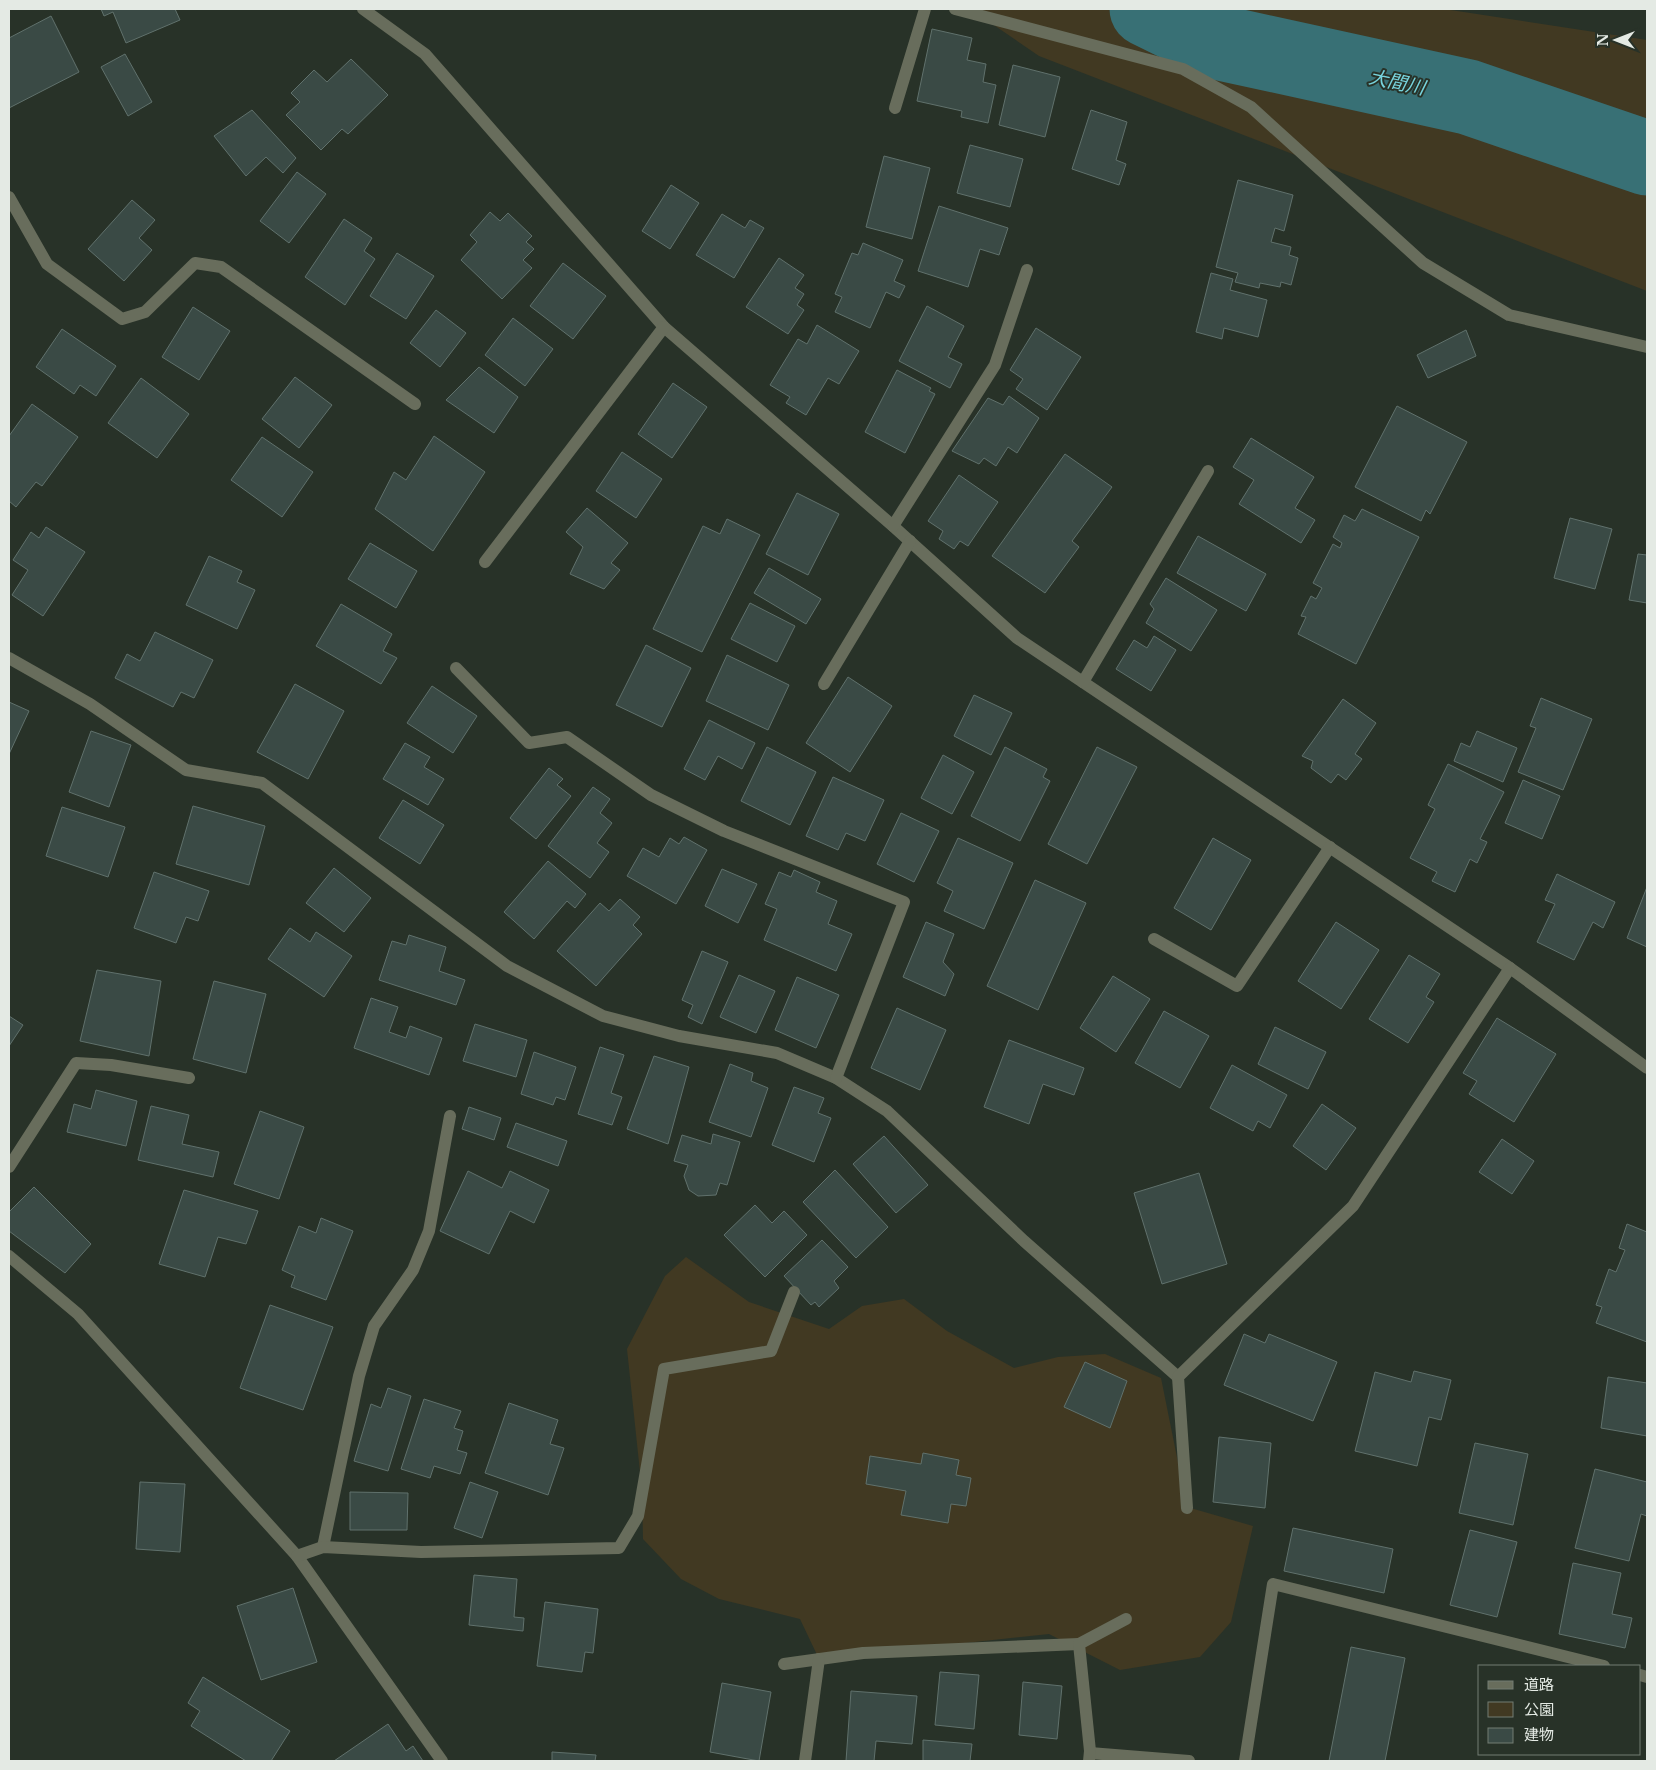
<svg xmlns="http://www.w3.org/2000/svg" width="1656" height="1770" viewBox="0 0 1656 1770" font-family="'Libre Baskerville','Noto Sans JP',serif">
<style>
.green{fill:#413922}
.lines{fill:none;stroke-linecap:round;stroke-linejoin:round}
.river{stroke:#387075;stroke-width:75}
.building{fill:#3a4a45;stroke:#60716c}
.minor{stroke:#686d5c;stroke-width:12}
.labels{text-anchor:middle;stroke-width:4;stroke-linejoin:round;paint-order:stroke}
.water-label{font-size:19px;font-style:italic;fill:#77d3dc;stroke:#283228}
</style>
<rect width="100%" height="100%" fill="#283228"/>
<g class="green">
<path d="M981 9H1444L1647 40V291L1039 56 985 19Z"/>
<path d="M686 1257 749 1302 829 1329 862 1306 904 1299 947 1331 1014 1368 1058 1357 1105 1354 1161 1378 1187 1507 1253 1526 1231 1622 1200 1657 1120 1670 1049 1634 819 1659 800 1619 719 1599 681 1579 643 1539 642 1491 627 1349 665 1276Z"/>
</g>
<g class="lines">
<path class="river" d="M1147 9 1212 41 1468 97 1647 158"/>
</g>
<g class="building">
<path d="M101 9H175L180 20 126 43 113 12 104 16Z"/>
<path d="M51 16 79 72 9 108V38Z"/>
<path d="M932 29 972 38 967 60 986 64 983 82 996 85 988 123 961 117 962 111 917 101Z"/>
<path d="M125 54 152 102 128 116 101 67Z"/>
<path d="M351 59 388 95 348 134 342 129 321 150 286 115 300 102 291 93 314 70 327 82Z"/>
<path d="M1013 65 1060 77 1045 137 999 125Z"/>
<path d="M252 110 296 158 283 173 266 157 246 176 214 136Z"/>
<path d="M1091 110 1127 122 1116 160 1126 164 1119 185 1072 169Z"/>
<path d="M970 145 1023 159 1010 207 957 193Z"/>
<path d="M884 156 930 168 912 239 866 227Z"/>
<path d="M297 172 326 194 289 243 260 221Z"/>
<path d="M1238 180 1293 195 1284 231 1275 228 1271 242 1291 247 1289 255 1298 258 1291 285 1281 282 1280 287 1260 283 1259 288 1235 282 1238 273 1216 267Z"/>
<path d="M671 185 699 203 670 249 642 231Z"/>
<path d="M132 200 155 220 139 238 152 250 124 281 88 249Z"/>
<path d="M939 206 1008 228 999 255 980 249 968 287 918 271Z"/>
<path d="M490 212 500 221 508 213 532 236 526 242 534 249 523 260 532 268 502 299 461 260 477 242 470 235Z"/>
<path d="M722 214 745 228 750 220 764 228 734 278 696 255Z"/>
<path d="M344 219 372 238 364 251 375 259 345 305 305 277Z"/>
<path d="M863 243 903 260 894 281 905 286 899 298 886 292 870 328 835 312 842 297 835 294 852 253 858 255Z"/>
<path d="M397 253 434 276 406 319 370 296Z"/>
<path d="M779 258 804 275 795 288 804 294 797 305 804 310 788 334 746 307Z"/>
<path d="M563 263 606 296 573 339 530 306Z"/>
<path d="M1211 273 1233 279 1230 290 1267 300 1258 337 1224 328 1222 339 1196 332Z"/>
<path d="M927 306 964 326 948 357 962 364 950 388 899 361Z"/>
<path d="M193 307 230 331 199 380 162 357Z"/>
<path d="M436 310 466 333 440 367 410 343Z"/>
<path d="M513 318 553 349 525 386 485 355Z"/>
<path d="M817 325 859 351 839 384 828 378 806 415 786 403 790 397 770 385 798 339 807 344Z"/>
<path d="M1036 328 1081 357 1047 410 1016 389 1023 379 1010 370Z"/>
<path d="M62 329 116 366 96 396 80 385 74 394 36 367Z"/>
<path d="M1466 330 1476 356 1428 378 1417 355Z"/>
<path d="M479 367 518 397 494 433 446 400Z"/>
<path d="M897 370 931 388 929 391 935 394 905 453 865 432Z"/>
<path d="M295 377 332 405 299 448 262 419Z"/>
<path d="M141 378 189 414 157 458 108 423Z"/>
<path d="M673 383 707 407 672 458 638 434Z"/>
<path d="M1009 396 1039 418 1017 453 1008 447 996 466 984 458 979 464 952 451 988 398 1003 405Z"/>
<path d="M32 404 78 437 42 486 36 482 16 507 9 501V436Z"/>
<path d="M1397 406 1467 442 1430 514 1426 510 1421 521 1355 487Z"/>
<path d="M434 436 485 472 433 551 375 509 394 472 406 480Z"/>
<path d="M262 437 313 472 282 517 231 480Z"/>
<path d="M1251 438 1314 477 1295 508 1315 520 1301 543 1239 504 1254 480 1233 467Z"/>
<path d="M622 452 662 479 636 518 596 491Z"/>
<path d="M1065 454 1112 487 1072 541 1079 547 1045 593 992 556Z"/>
<path d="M959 475 998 502 968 546 960 541 954 549 939 539 943 531 928 521Z"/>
<path d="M797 493 839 514 808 575 766 554Z"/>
<path d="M587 508 628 543 611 563 620 570 604 589 570 574 583 547 566 532Z"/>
<path d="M1362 509 1419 537 1356 664 1298 634 1306 617 1301 616 1311 596 1316 599 1322 588 1313 583 1333 544 1340 548 1342 543 1333 537 1344 515 1355 521Z"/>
<path d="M1570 518 1612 529 1595 589 1554 578Z"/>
<path d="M727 519 760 535 702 652 653 629 703 526 720 534Z"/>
<path d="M46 527 85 552 43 616 12 595 28 570 13 560 31 532 39 538Z"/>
<path d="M1198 536 1266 574 1246 611 1177 573Z"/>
<path d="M370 543 417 571 396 608 348 579Z"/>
<path d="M1638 554 1647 555V603L1629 600Z"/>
<path d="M209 556 242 571 237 582 255 590 237 629 186 605Z"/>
<path d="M769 568 821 599 806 624 754 593Z"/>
<path d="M1166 578 1217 610 1191 651 1146 623 1154 609 1150 604Z"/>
<path d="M750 603 795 626 777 662 731 639Z"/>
<path d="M341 604 392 634 383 651 397 658 381 684 316 646Z"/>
<path d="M155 632 213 660 194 698 181 692 173 707 115 678 127 654 140 661Z"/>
<path d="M1154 636 1176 650 1151 691 1116 669 1134 640 1147 648Z"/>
<path d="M646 645 691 668 662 727 616 705Z"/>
<path d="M727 655 789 685 768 730 706 701Z"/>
<path d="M848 677 892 706 850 772 806 743Z"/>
<path d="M295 684 344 711 308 779 257 752Z"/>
<path d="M432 686 477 716 453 753 407 723Z"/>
<path d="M974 695 1012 713 991 755 954 736Z"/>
<path d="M1541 698 1592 719 1563 790 1518 772 1536 728 1530 726Z"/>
<path d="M1343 699 1376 723 1355 754 1362 759 1346 780 1338 774 1331 783 1311 768 1313 761 1302 756Z"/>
<path d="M9 702 29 711 9 754Z"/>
<path d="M709 720 755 743 742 769 718 756 705 780 684 769Z"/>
<path d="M91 731 131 745 109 807 69 792Z"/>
<path d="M1477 731 1517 748 1503 782 1454 761 1461 743 1470 747Z"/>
<path d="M405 743 430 757 424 767 444 779 428 805 383 779Z"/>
<path d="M767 747 816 772 790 825 741 801Z"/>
<path d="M1005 747 1047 769 1043 777 1050 781 1020 841 971 816Z"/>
<path d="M1097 747 1137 767 1087 864 1048 844Z"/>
<path d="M943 755 974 772 952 814 921 798Z"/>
<path d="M1448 764 1504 792 1480 839 1487 842 1477 863 1470 859 1455 892 1432 881 1437 872 1410 858 1435 809 1428 805Z"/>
<path d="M549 768 563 779 557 785 571 796 536 839 510 818Z"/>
<path d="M833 777 884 800 865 841 846 833 838 850 806 836Z"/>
<path d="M1523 780 1560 796 1542 839 1505 823Z"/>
<path d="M593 787 610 799 600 813 612 823 597 843 609 852 590 878 548 846Z"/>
<path d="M403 800 444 825 420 864 379 838Z"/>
<path d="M193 806 265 826 249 885 176 864Z"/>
<path d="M62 807 125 827 108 877 46 856Z"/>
<path d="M901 813 939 831 914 882 877 864Z"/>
<path d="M684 837 707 850 676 904 627 876 643 848 659 857 670 838 679 844Z"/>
<path d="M958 838 1013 863 984 929 944 911 953 891 937 883Z"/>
<path d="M1213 838 1251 860 1211 930 1174 908Z"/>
<path d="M548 861 586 894 575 908 567 901 534 939 504 912Z"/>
<path d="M334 868 371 898 344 932 306 903Z"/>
<path d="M722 869 757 884 738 923 705 906Z"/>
<path d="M794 870 820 882 816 892 837 901 828 924 852 934 836 971 764 940 777 909 765 904 779 872 791 877Z"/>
<path d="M154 872 209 891 198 921 186 917 176 943 134 928Z"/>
<path d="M1557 874 1615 902 1603 928 1593 922 1574 960 1537 942 1555 904 1545 900Z"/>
<path d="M1035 880 1086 903 1038 1010 987 986Z"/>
<path d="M1647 887V947L1627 938Z"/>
<path d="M620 899 640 917 633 925 642 934 596 986 557 951 600 903 609 911Z"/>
<path d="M926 922 954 934 943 962 954 974 945 996 903 977Z"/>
<path d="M1336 922 1379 950 1341 1009 1298 981Z"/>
<path d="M290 928 310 942 316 932 352 956 324 997 268 959Z"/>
<path d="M409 935 446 947 439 971 465 980 456 1005 379 980 392 941 406 945Z"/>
<path d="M702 951 728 962 702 1024 688 1017 693 1005 682 1000Z"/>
<path d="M1409 955 1440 974 1426 997 1434 1002 1408 1043 1369 1019Z"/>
<path d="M97 970 161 981 149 1056 80 1041Z"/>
<path d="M739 975 775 991 756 1033 720 1017Z"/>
<path d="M1113 976 1150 999 1116 1052 1080 1028Z"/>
<path d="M797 977 839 995 816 1048 775 1030Z"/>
<path d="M214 981 266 994 246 1073 193 1059Z"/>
<path d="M371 998 398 1007 389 1032 406 1038 410 1026 442 1038 429 1075 354 1048Z"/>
<path d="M897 1008 946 1030 920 1090 871 1068Z"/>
<path d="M1164 1011 1209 1036 1180 1088 1135 1063Z"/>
<path d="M9 1016 23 1025 9 1046Z"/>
<path d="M1497 1018 1556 1054 1514 1122 1469 1094 1477 1081 1463 1073Z"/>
<path d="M475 1024 527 1040 516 1077 463 1061Z"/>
<path d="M1275 1027 1326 1052 1308 1089 1258 1064Z"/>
<path d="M1009 1040 1084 1068 1074 1095 1043 1084 1029 1124 984 1107Z"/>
<path d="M600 1047 624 1055 611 1093 622 1097 612 1125 578 1114Z"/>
<path d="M534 1052 576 1067 565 1100 556 1097 553 1105 521 1094Z"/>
<path d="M654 1056 689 1067 668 1144 627 1129Z"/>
<path d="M730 1064 753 1073 751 1081 768 1088 751 1137 709 1122Z"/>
<path d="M1232 1065 1287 1095 1270 1128 1258 1121 1253 1131 1210 1108Z"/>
<path d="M794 1087 824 1098 818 1113 831 1118 814 1162 772 1145Z"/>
<path d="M96 1090 137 1101 126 1146 67 1132 74 1104 91 1109Z"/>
<path d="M1322 1104 1356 1128 1326 1170 1293 1146Z"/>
<path d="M151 1106 189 1115 182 1144 219 1152 213 1177 138 1160Z"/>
<path d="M469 1107 501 1118 494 1140 462 1129Z"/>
<path d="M260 1111 304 1127 279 1199 234 1184Z"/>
<path d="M516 1123 567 1141 558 1166 507 1147Z"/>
<path d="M713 1134 740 1142 727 1185 720 1183 716 1195 698 1196 689 1190 684 1176 688 1165 674 1161 682 1135 711 1144Z"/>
<path d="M884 1136 928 1185 896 1213 853 1164Z"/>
<path d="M1502 1139 1534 1161 1512 1194 1479 1172Z"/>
<path d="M835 1170 888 1227 856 1258 803 1202Z"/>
<path d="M468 1171 502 1188 510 1171 549 1190 534 1223 510 1211 489 1254 440 1231Z"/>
<path d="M1199 1173 1227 1264 1162 1284 1134 1193Z"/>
<path d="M34 1187 91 1244 65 1273 9 1231V1212Z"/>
<path d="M184 1190 258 1211 246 1244 218 1237 205 1277 159 1264Z"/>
<path d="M755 1205 772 1223 784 1211 807 1235 765 1277 724 1235Z"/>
<path d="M321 1218 353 1231 326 1300 291 1287 295 1276 282 1270 299 1226 316 1233Z"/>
<path d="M1627 1224 1647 1232V1342L1596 1323 1602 1307 1596 1305 1609 1269 1616 1272 1625 1250 1619 1248Z"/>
<path d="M822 1240 848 1267 834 1281 839 1288 819 1307 815 1302 811 1305 784 1276Z"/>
<path d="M270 1305 333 1327 303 1410 240 1388Z"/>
<path d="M1244 1334 1265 1343 1269 1334 1337 1362 1313 1421 1224 1385Z"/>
<path d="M1085 1362 1127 1381 1110 1428 1064 1407Z"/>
<path d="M1414 1371 1451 1380 1441 1420 1429 1417 1417 1466 1355 1451 1375 1372 1411 1382Z"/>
<path d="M1608 1377 1647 1383V1436L1601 1428Z"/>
<path d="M388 1388 411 1396 388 1471 354 1461 371 1404 381 1408Z"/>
<path d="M424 1399 461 1411 454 1428 463 1431 457 1450 467 1453 460 1474 434 1466 430 1478 401 1469Z"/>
<path d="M509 1403 558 1420 550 1444 564 1448 548 1495 485 1473Z"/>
<path d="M1219 1437 1271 1443 1265 1508 1213 1502Z"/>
<path d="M1475 1443 1528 1454 1513 1525 1459 1513Z"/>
<path d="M923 1453 959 1460 956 1475 971 1478 966 1506 951 1504 948 1523 901 1515 906 1491 866 1484 870 1456 921 1464Z"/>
<path d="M1595 1469 1647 1482V1516L1641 1514 1629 1561 1575 1548Z"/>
<path d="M140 1482 185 1484 180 1552 136 1549Z"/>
<path d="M470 1482 498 1492 482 1538 454 1528Z"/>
<path d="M350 1492 408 1493 407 1530H350Z"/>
<path d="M1293 1528 1393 1549 1384 1593 1284 1571Z"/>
<path d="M1470 1530 1517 1542 1497 1617 1450 1605Z"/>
<path d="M1573 1563 1621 1573 1612 1614 1632 1618 1625 1648 1559 1634Z"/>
<path d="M474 1575 517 1579 514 1617 524 1618 523 1631 469 1625Z"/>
<path d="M293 1588 317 1662 261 1680 237 1606Z"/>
<path d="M545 1602 598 1609 593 1653 585 1652 582 1672 537 1666Z"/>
<path d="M1351 1647 1405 1658 1385 1761H1329Z"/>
<path d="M940 1672 979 1675 974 1729 935 1725Z"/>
<path d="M203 1677 290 1731 271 1761H246L191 1726 200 1711 188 1703Z"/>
<path d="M1023 1682 1062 1686 1057 1739 1019 1735Z"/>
<path d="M722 1683 771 1692 759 1761 710 1752Z"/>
<path d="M851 1691 917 1696 912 1744 876 1741 874 1761H846Z"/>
<path d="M388 1724 406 1751 413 1746 423 1761H334Z"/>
<path d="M923 1740 972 1744 970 1761H973H923Z"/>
<path d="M552 1752 596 1755 595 1761H552Z"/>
</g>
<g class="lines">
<g class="minor">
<path d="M363 9 425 54 664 327 893 526 1017 638 1510 968 1647 1068"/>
<path d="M955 9 1183 69 1251 107 1423 263 1509 315 1647 347"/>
<path d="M895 108 925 9"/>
<path d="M9 197 47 264 122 319 145 312 195 263 221 267 415 404"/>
<path d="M893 526 995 365 1027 270"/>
<path d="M485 562 664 327"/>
<path d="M9 658 90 704 186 770 262 783 507 966 603 1016 679 1036 777 1053 836 1078 887 1111 1024 1241 1178 1377"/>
<path d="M456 668 529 743 567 737 651 795 724 831 904 902 836 1078"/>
<path d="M1083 682 1208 471"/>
<path d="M824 684 910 541"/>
<path d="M1154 939 1237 986 1330 847"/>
<path d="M9 1167 76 1063 111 1065 189 1078"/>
<path d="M9 1256 78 1314 297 1556 442 1761"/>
<path d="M1187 1508 1178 1377 1353 1206 1510 968"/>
<path d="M323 1547 359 1376 374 1326 413 1270 429 1231 450 1116"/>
<path d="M297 1556 323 1547 421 1552 619 1548 638 1516 664 1369 771 1351 794 1292"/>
<path d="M784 1664 863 1653 1079 1644"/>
<path d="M1640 1675 1647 1677"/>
<path d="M1090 1753 1189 1761"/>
<path d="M805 1761 819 1659"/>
<path d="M1089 1761 1090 1751 1079 1644 1126 1619"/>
<path d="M1245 1761 1273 1584 1604 1666"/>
</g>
</g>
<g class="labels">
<g class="water-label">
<text transform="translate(1397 82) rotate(12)" y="7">大間川</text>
</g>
</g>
<rect width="1656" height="1770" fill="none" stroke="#e4eae4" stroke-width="20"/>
<rect x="1478" y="1665" width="162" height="90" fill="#283228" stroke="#737c73"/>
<rect x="1488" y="1681" width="25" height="8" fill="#686d5c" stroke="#737c73"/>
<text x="1524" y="1690" font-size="15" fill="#e4eae4">道路</text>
<rect x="1488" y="1702" width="25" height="15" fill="#413922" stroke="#737c73"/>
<text x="1524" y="1715" font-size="15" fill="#e4eae4">公園</text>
<rect x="1488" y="1728" width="25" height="15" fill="#3a4a45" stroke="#737c73"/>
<text x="1524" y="1740" font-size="15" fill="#e4eae4">建物</text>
<g transform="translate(1616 40) rotate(270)" stroke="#283228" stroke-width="4" paint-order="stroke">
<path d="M0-4L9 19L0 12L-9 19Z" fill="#e4eae4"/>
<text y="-8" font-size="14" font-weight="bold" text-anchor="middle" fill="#e4eae4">N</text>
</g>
</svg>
